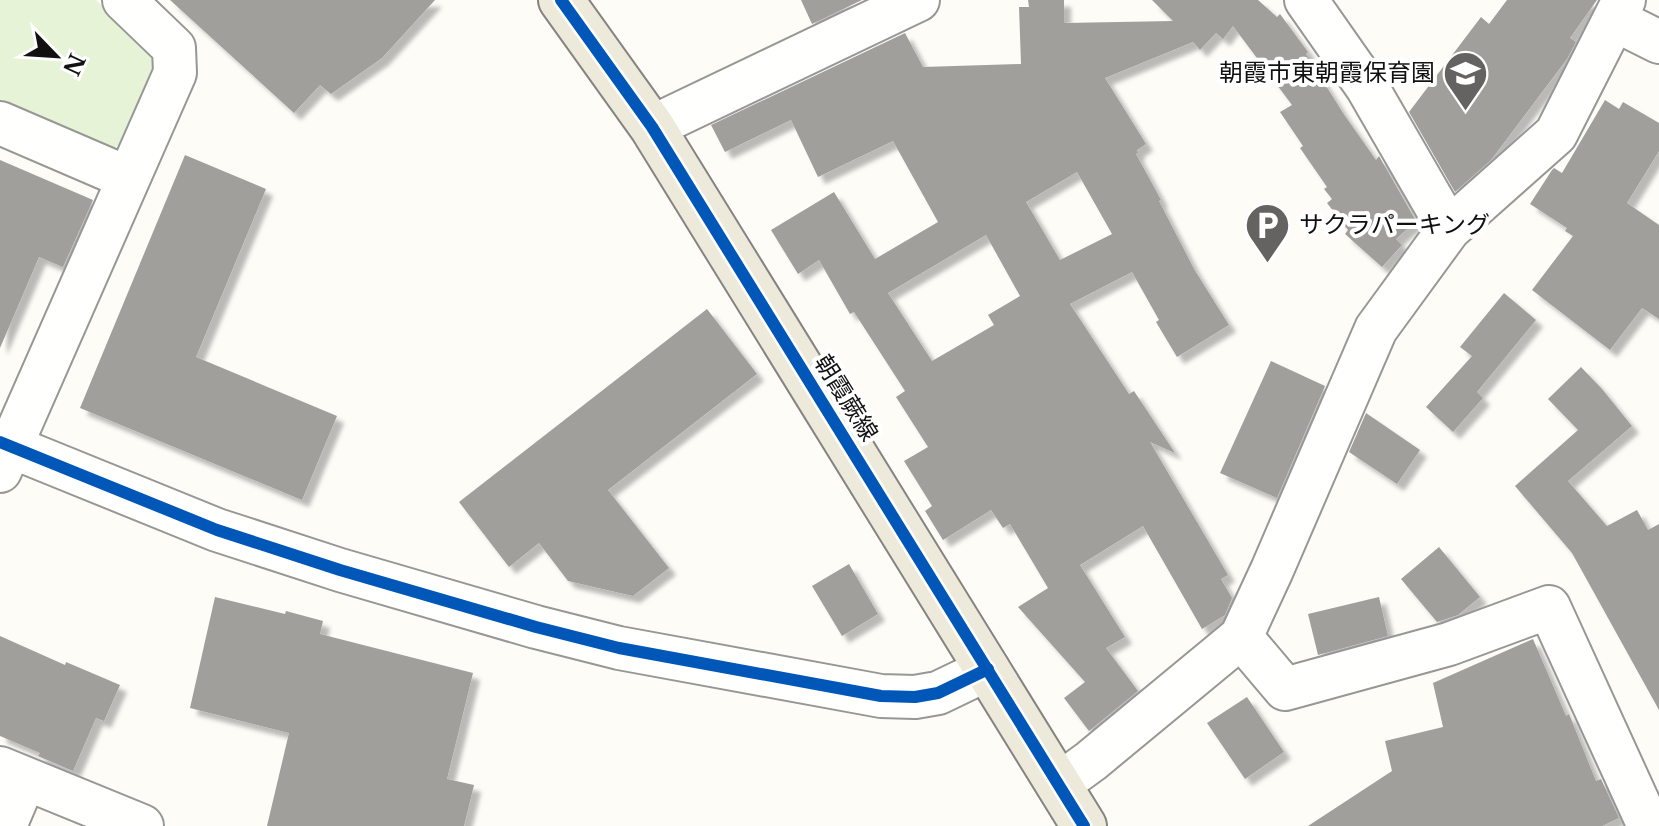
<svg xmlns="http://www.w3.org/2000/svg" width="1659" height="826" viewBox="0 0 1659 826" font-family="'Libre Baskerville','Noto Sans JP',serif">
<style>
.green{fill:#e6f3d7}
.building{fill:#a19f9c;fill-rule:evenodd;filter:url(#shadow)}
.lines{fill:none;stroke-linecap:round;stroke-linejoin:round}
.minor-casing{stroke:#979795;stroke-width:46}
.major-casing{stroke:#858482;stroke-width:48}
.minor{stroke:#fffffe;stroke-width:42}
.major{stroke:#eeeadb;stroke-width:44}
.cycleway-casing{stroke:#fff;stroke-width:17}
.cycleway{stroke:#0057b8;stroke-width:12}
.labels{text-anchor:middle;stroke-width:8;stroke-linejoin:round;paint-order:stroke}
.poi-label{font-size:24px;fill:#111;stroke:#fff;text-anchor:end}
.street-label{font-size:24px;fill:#111;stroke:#fff}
</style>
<defs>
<filter id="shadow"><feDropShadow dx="7" dy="7" stdDeviation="2" flood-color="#0004"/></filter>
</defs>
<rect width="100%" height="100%" fill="#fdfcf7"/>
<path class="green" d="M0 0H96L152 53 156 73 124 143 108 150 0 105Z"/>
<g class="building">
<path d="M170 0H435L382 58 331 94 320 85 294 113Z"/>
<path d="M801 0H862L812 24Z"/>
<path d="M1028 0H1064V23L1173 21 1152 0H1258L1277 17 1280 14 1308 52 1306 54 1343 113 1376 160 1379 156 1416 221 1396 239 1402 245 1382 267 1345 234 1348 230 1327 203 1332 199 1324 189 1327 187 1300 148 1303 146 1280 112 1292 105 1233 26 1223 39 1216 33 1200 50 1193 42 1105 78 1146 144 1137 150 1138 153 1136 154 1161 200 1159 201 1194 269 1229 325 1177 357 1156 322 1159 320 1132 272 1070 304 1129 394 1134 391 1175 453 1150 442 1228 575 1221 579 1232 598 1225 615 1202 629 1143 526 1080 565 1125 637 1106 648 1138 691 1089 731 1064 698 1085 682 1018 607 1048 588 1010 524 1003 528 991 510 943 540 925 511 932 506 904 461 928 447 896 397 905 391 854 312 850 314 819 260 798 274 771 230 834 192 875 259 938 222 893 141 818 177 791 120 725 152 711 125 905 33 923 67 1021 64 1019 7H1029ZM1077 172 1112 234 1060 260 1026 202ZM986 235 1020 296 988 315 994 325 932 361 888 293Z"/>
<path d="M1507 0H1597L1570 38 1576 42 1567 59 1491 160 1455 192 1409 112 1481 17 1489 24Z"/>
<path d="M1605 100 1619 109 1623 102 1659 123V151L1627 203 1659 225V319L1642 308 1610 350 1532 290 1573 236 1565 231 1567 228 1530 204 1552 170 1554 168 1562 173Z"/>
<path d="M185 155 266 189 196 357 337 416 302 500 80 408Z"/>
<path d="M0 160 93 200 63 267 39 257 0 348Z"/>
<path d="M1504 293 1536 320 1477 392 1483 398 1453 432 1426 407 1472 356 1460 347Z"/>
<path d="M707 309 757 374 608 490 669 568 633 596 568 581 539 543 509 567 459 502Z"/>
<path d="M1271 361 1325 386 1277 498 1220 473Z"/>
<path d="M1581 367 1602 389 1632 426 1568 481 1607 526 1637 510 1648 530 1659 524V710L1572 553 1515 486 1578 430 1548 399Z"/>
<path d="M1366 413 1420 450 1397 484 1349 452Z"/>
<path d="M1439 547 1480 597 1458 615 1437 622 1401 579Z"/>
<path d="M849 564 878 614 842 636 812 586Z"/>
<path d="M215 597 285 614 286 611 323 621 320 634 473 673 447 779 474 785 464 826H267L289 733 190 708Z"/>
<path d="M1379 597 1388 636 1318 655 1308 614Z"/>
<path d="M0 636 65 665 66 662 120 685 104 721 96 718 73 771 38 756 40 753 0 736Z"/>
<path d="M1533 639 1566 716 1569 714 1596 781 1601 779 1619 818 1602 826H1308L1392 771 1385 741 1443 727 1433 683Z"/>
<path d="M1247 697 1284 752 1245 779 1207 723Z"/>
</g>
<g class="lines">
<defs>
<g id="minor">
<path d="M1306 0 1367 87 1449 229"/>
<path d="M1615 20 1659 42"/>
<path d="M0 123 128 178"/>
<path d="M652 127 918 0"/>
<path d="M0 442 217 530 340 570 536 627 619 648 881 696 915 697 938 693 988 669"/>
<path d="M0 471 175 73 174 48 124 0"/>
<path d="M1241 637 1285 689 1449 644 1549 607 1649 826"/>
<path d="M0 768 142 826"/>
<path d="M1058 785 1091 761 1241 637 1272 570 1376 329 1449 229 1556 134 1624 0"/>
<path d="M5 826 25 779"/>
</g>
<path id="major" d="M561 0 652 127 1084 826"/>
</defs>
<use href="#minor" class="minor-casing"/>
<use href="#major" class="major-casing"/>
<use href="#minor" class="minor"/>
<use href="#major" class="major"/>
<defs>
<g id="cycleway">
<path d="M561 0 652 127 1084 826"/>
<path d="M0 442 217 530 340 570 536 627 619 648 881 696 915 697 938 693 988 669"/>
</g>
</defs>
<use href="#cycleway" class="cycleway-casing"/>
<use href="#cycleway" class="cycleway"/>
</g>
<defs>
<symbol id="school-pin" viewBox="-11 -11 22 30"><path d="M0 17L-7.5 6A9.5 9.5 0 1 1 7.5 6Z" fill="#646362" stroke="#fff"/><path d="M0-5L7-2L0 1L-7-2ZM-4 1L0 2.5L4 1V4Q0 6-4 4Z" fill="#fff"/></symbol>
<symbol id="parking-pin" viewBox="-11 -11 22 30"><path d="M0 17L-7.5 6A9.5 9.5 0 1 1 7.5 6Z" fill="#646362" stroke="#fff"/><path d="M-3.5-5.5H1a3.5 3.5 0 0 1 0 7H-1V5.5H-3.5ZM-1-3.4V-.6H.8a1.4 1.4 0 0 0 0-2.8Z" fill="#fff"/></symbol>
</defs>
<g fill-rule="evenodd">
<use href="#school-pin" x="1440" y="48" width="51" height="69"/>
<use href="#parking-pin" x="1242" y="200" width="51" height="69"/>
</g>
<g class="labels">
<g class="poi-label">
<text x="1435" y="81">朝霞市東朝霞保育園</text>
<text x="1299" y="233" text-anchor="start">サクラパーキング</text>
</g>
<g class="street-label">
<text transform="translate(846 398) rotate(58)" y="8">朝霞蕨線</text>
</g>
</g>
<g transform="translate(56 56) rotate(115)" stroke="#ffffff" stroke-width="6" paint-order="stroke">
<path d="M0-6L14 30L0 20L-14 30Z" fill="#111111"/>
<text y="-12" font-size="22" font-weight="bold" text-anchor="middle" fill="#111111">N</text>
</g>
</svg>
